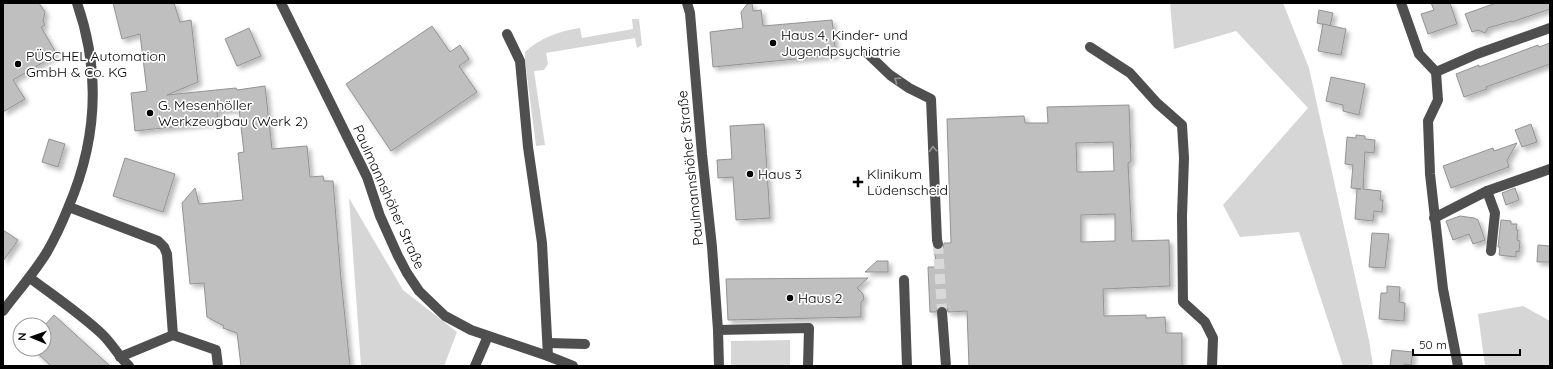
<svg xmlns="http://www.w3.org/2000/svg" width="1553" height="369" viewBox="0 0 1553 369" font-family="Quicksand,sans-serif">
<style>
.green{fill:#d6d6d6}
.building{fill:#bfbfbf;stroke:#939393;fill-rule:evenodd;filter:url(#shadow)}
.lines{fill:none;stroke-linecap:round;stroke-linejoin:round}
.minor-tunnel{stroke:#d9d9d9;stroke-width:10;stroke-dasharray:10 5;stroke-linecap:butt}
.minor{stroke:#4f4f4f;stroke-width:10}
.oneway{stroke:#959595}
.poi-dot{fill:#000;stroke:#fff;stroke-width:1.5}
.labels{text-anchor:middle;stroke-width:3.5;stroke-linejoin:round;paint-order:stroke}
.poi-label{font-size:14px;fill:#000;stroke:#fff;text-anchor:start}
.street-label{font-size:14px;fill:#000;stroke:#fff}
</style>
<defs>
<filter id="shadow"><feDropShadow dx="3.5" dy="3.5" stdDeviation="2" flood-color="#0004"/></filter>
</defs>
<rect width="100%" height="100%" fill="#fff"/>
<g class="green">
<path d="M1170 3H1283L1309 68 1369 340 1373 366H1343L1299 232 1240 237 1223 205 1308 108 1236 31 1174 49Z"/>
<path d="M632 19H639L642 45 637 48 635 38 546 53 548 64 544 70 534 71 545 145 536 146 525 60V52C540 38 559 31 580 28L582 38 633 29Z"/>
<path d="M349 198 403 290 457 332 444 366H361Z"/>
<path d="M1523 306 1550 321V366H1485L1478 314Z"/>
<path d="M790 340V366H731V341Z"/>
</g>
<g class="building">
<path d="M3 3H39L45 12 43 21 45 25 41 27 55 51 54 56 13 80 25 99 3 112Z"/>
<path d="M113 3H174L180 22 191 20 198 82 167 95 236 88 237 90 265 86 272 149 307 146 310 177 323 176 324 181H333L341 279 350 366H241L237 333 223 328 224 326 207 317 204 283 190 284 182 203 195 188 199 204 243 200 238 153 244 152 239 109 217 111 218 122 135 131 131 93 147 91 140 34 122 39Z"/>
<path d="M748 3H752L753 11 761 10 763 26 832 20 836 55 713 67 710 32 743 28 741 12Z"/>
<path d="M1431 3H1450L1457 24 1428 34 1421 14 1434 10Z"/>
<path d="M1496 3H1550V9L1512 22V21L1488 28 1485 33 1478 30 1472 32 1465 14Z"/>
<path d="M1319 10 1333 13 1330 26 1317 23Z"/>
<path d="M1323 24 1346 29 1341 55 1318 51Z"/>
<path d="M432 26 450 52 460 45 469 59 459 66 477 92 391 151 346 84Z"/>
<path d="M249 28 261 56 237 66 225 39Z"/>
<path d="M1550 43V64L1486 87 1487 89 1464 97 1456 74 1479 65V67L1538 45 1539 47Z"/>
<path d="M1331 77 1365 84 1359 115 1343 111V105L1326 101Z"/>
<path d="M1129 105 1131 161 1128 163 1132 241 1169 240 1170 286 1103 289 1104 316 1146 315V318L1165 317 1166 333H1182V366H969L967 311 948 312 947 308 942 306 938 307 936 312H930L928 267H937L934 249 940 250 943 248 944 243H951L947 119 1024 116 1025 123H1048L1047 107ZM1113 142 1114 171 1077 172 1076 143ZM1115 214V241L1081 242V215Z"/>
<path d="M764 124 770 218 736 220 733 177 718 178 717 160 732 159 730 126Z"/>
<path d="M1531 124 1537 142 1522 147 1515 130Z"/>
<path d="M1356 135 1365 136V139L1375 140 1374 153 1365 152 1363 189 1381 191 1380 200H1383L1382 212 1374 211 1373 221 1355 219 1357 189H1361L1351 188 1353 165 1345 164 1347 137 1356 138Z"/>
<path d="M49 139 65 144 58 167 42 162Z"/>
<path d="M1517 143 1507 160 1509 167 1451 188 1443 166 1493 148 1494 151Z"/>
<path d="M125 158 175 174 163 212 113 196Z"/>
<path d="M1515 188 1519 200 1506 205 1502 193Z"/>
<path d="M1460 216 1474 218 1478 220 1485 240 1473 244 1469 234 1453 240 1446 221Z"/>
<path d="M1501 220 1511 221V224H1517L1516 230H1518L1517 240 1520 241 1519 252 1516 251V257L1499 255 1500 247H1498Z"/>
<path d="M3 230 18 240 3 261Z"/>
<path d="M1372 233 1389 234 1385 268 1369 267Z"/>
<path d="M1538 245 1550 246V262H1537Z"/>
<path d="M877 261H888V272H865Z"/>
<path d="M868 278 857 288 863 294 864 299 861 302V317L728 320 726 279Z"/>
<path d="M1387 286 1400 287 1399 302 1405 303 1404 321 1379 319 1381 293H1387Z"/>
<path d="M54 315 110 366H51L33 349H44V326Z"/>
<path d="M1392 350 1413 352 1411 365 1404 364V366H1390Z"/>
</g>
<g class="lines">
<path class="minor-tunnel" d="M938 244 942 312"/>
<g class="minor">
<path d="M281 3 367 177 380 216 398 256 407 273 419 291 445 316 471 330 548 356 573 366"/>
<path d="M687 3 690 13 702 154 712 247 718 330"/>
<path d="M1401 3 1419 54 1436 72 1438 100 1428 121 1430 174 1443 289 1458 366"/>
<path d="M507 34 520 61 528 147 542 243 548 356"/>
<path d="M1090 47 1130 73 1157 103 1182 125 1184 158 1182 216 1183 302 1205 322 1213 338 1212 366"/>
<path d="M867 53 890 75 909 88 931 99 937 240 938 244"/>
<path d="M1436 72 1477 54 1550 28"/>
<path d="M1487 191 1495 213 1491 251"/>
<path d="M69 207 158 241 164 247 167 254 173 335"/>
<path d="M1434 218 1487 191 1550 169"/>
<path d="M30 278C54 296 81 314 103 335 113 345 119 357 129 366"/>
<path d="M904 280 907 366"/>
<path d="M3 311C18 291 34 273 47 252 55 238 62 223 68 208 97 141 101 72 77 3"/>
<path d="M942 312 946 366"/>
<path d="M548 343 585 344"/>
<path d="M120 357 173 335 216 350 218 366"/>
<path d="M475 366 488 336"/>
<path d="M719 366 718 330 809 328 808 366"/>
</g>
</g>
<defs><path id="oneway-chevron" d="M-2-3.5L2.5 0L-2 3.5" fill="none" stroke-width="1.6" stroke-linecap="round" stroke-linejoin="round"/></defs>
<g class="oneway">
<use href="#oneway-chevron" transform="translate(897 80) rotate(-145)"/>
<use href="#oneway-chevron" transform="translate(933 149) rotate(-93)"/>
</g>
<g class="poi-dot">
<circle cx="773" cy="43" r="4"/>
<circle cx="18" cy="64" r="4"/>
<circle cx="150" cy="113" r="4"/>
<circle cx="750" cy="174" r="4"/>
<path d="M856 176h4v4h4v4h-4v4h-4v-4h-4v-4h4z"/>
<circle cx="790" cy="298" r="4"/>
</g>
<g class="labels">
<g class="poi-label">
<text x="781" y="40">Haus 4, Kinder- und<tspan x="781" dy="16">Jugendpsychiatrie</tspan></text>
<text x="26" y="61">PÜSCHEL Automation<tspan x="26" dy="16">GmbH &amp; Co. KG</tspan></text>
<text x="158" y="110">G. Mesenhöller<tspan x="158" dy="16">Werkzeugbau (Werk 2)</tspan></text>
<text x="758" y="179">Haus 3</text>
<text x="867" y="179">Klinikum<tspan x="867" dy="16">Lüdenscheid</tspan></text>
<text x="798" y="303">Haus 2</text>
</g>
<g class="street-label">
<text transform="translate(690 168) rotate(-96)" y="5">Paulmannshöher Straße</text>
<text transform="translate(389 197) rotate(66)" y="5">Paulmannshöher Straße</text>
</g>
</g>
<rect width="1553" height="369" fill="none" stroke="#000000" stroke-width="8"/>
<g transform="translate(32 337) rotate(272)"><circle r="19" fill="#ffffff" stroke="#999999"/>
<path d="M0-3L7 15L0 10L-7 15Z" fill="#000000"/>
<text y="-6" font-size="11" font-weight="bold" text-anchor="middle" fill="#000000">N</text>
</g>
<path d="M1413 349v6h107v-6" fill="none" stroke="#000000" stroke-width="2"/>
<text x="1419" y="349" font-size="12" fill="#000000" stroke="#ffffff" stroke-width="3" paint-order="stroke">50 m</text>
</svg>
